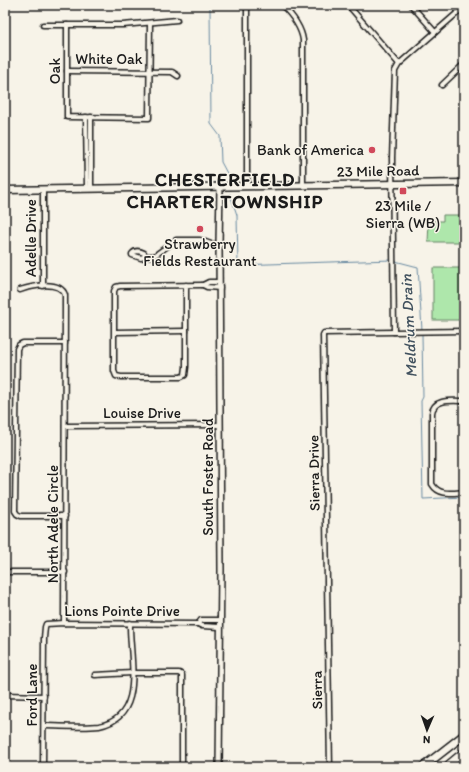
<svg xmlns="http://www.w3.org/2000/svg" width="469" height="772" viewBox="0 0 469 772" font-family="Itim,sans-serif">
<style>
.green{fill:#aee7ab;stroke:#658264}
.lines{fill:none;stroke-linecap:round;stroke-linejoin:round}
.stream{stroke:#6889a1;stroke-width:1}
.minor-casing{stroke:#1c1c1c;stroke-width:7}
.tertiary-casing{stroke:#1c1c1c;stroke-width:8}
.primary-casing{stroke:#1c1c1c;stroke-width:9}
.motorway-casing{stroke:#1c1c1c;stroke-width:10}
.minor{stroke:#f7f3e8;stroke-width:4}
.tertiary{stroke:#f7f3e8;stroke-width:5}
.primary{stroke:#f7f3e8;stroke-width:6}
.motorway{stroke:#f7f3e8;stroke-width:7}
.poi-dot{fill:#d1495b;stroke:#f7f3e8;stroke-width:1.5}
.labels{text-anchor:middle;stroke-width:3;stroke-linejoin:round;paint-order:stroke}
.street-label{font-size:15px;fill:#1c1c1c;stroke:#f7f3e8}
.poi-label{font-size:15px;fill:#1c1c1c;stroke:#f7f3e8}
.water-label{font-size:16px;font-style:italic;fill:#42525f;stroke:#f7f3e8}
.district-label{font-size:19px;font-weight:bold;letter-spacing:1px;fill:#1c1c1c;stroke:#f7f3e8}
</style>
<rect width="100%" height="100%" fill="#f7f3e8"/>
<filter id="ink" filterUnits="userSpaceOnUse"><feTurbulence type="fractalNoise" baseFrequency=".025" numOctaves="2"/><feDisplacementMap in="SourceGraphic" scale="8" xChannelSelector="R" yChannelSelector="G"/><feConvolveMatrix kernelMatrix="1 2 1 2 8 2 1 2 1" color-interpolation-filters="sRGB"/></filter>
<g filter="url(#ink)">
<g class="green">
<path d="M443 215H464V242H428L429 221H443Z"/>
<rect x="433" y="268" width="31" height="52"/>
</g>
<g class="lines">
<g class="stream">
<path d="M25 5 45 7 46 5"/>
<path d="M210 5 211 124 220 136 221 162 229 177"/>
<path d="M230 194 237 215 238 265 392 260"/>
<path d="M395 261 418 267 422 330"/>
<path d="M422 333 423 397 421 401 423 499 464 497"/>
</g>
<defs>
<g id="minor">
<path d="M282 5C292 15 301 26 303 40V185"/>
<path d="M348 5 399 64"/>
<path d="M411 5 435 32"/>
<path d="M43 25H123L177 20"/>
<path d="M67 25V117L149 118 150 23"/>
<path d="M67 71 172 72 178 76"/>
<path d="M442 85 464 64"/>
<path d="M86 117 87 189"/>
<path d="M91 117V189"/>
<path d="M247 186V5"/>
<path d="M145 256 144 253C140 251 135 250 132 254V255L141 258 145 256H154L176 240H200L211 244H219"/>
<path d="M219 282H209L203 285 207 287 220 288"/>
<path d="M186 285V367L185 375 181 377H121L116 376 114 371V291L116 287 120 286 203 285"/>
<path d="M43 286V190"/>
<path d="M20 290C32 286 60 280 65 295L64 623"/>
<path d="M115 332 186 331"/>
<path d="M394 332 392 158 395 71 399 64 464 7"/>
<path d="M65 343H23L19 345 17 349 15 511 17 514 21 516H65"/>
<path d="M464 401C453 401 434 398 432 413V484C439 496 452 493 464 492"/>
<path d="M65 426 220 425"/>
<path d="M5 572H65"/>
<path d="M220 627 202 626 198 624 201 620H220"/>
<path d="M95 675 132 673H179L182 675V767"/>
<path d="M5 695 44 696"/>
<path d="M44 726C59 726 84 728 99 726 147 717 129 657 130 623"/>
<path d="M43 767 44 638 45 627 46 624 64 623 198 624"/>
<path d="M330 767 323 335 324 333 464 331"/>
</g>
<path id="tertiary" d="M219 767 221 570 219 244 220 187"/>
<path id="primary" d="M5 190 464 183"/>
<g id="motorway">
<path d="M423 767 464 735"/>
<path d="M446 767 464 752"/>
</g>
</defs>
<use href="#minor" class="minor-casing"/>
<use href="#tertiary" class="tertiary-casing"/>
<use href="#primary" class="primary-casing"/>
<use href="#motorway" class="motorway-casing"/>
<use href="#minor" class="minor"/>
<use href="#tertiary" class="tertiary"/>
<use href="#primary" class="primary"/>
<use href="#motorway" class="motorway"/>
</g>
</g>
<g class="poi-dot">
<circle cx="372" cy="150" r="4"/>
<rect x="399" y="187" width="8" height="8" rx="2"/>
<circle cx="200" cy="229" r="4"/>
</g>
<g class="labels">
<g class="street-label">
<text x="109" y="64">White Oak</text>
<text transform="translate(55 71) rotate(-90)" y="5">Oak</text>
<text transform="translate(378 171) rotate(-1)" y="5">23 Mile Road</text>
<text transform="translate(31 238) rotate(-90)" y="5">Adelle Drive</text>
<text x="142" y="418">Louise Drive</text>
<text transform="translate(314 473) rotate(-91)" y="5">Sierra Drive</text>
<text transform="translate(208 477) rotate(-90)" y="5">South Foster Road</text>
<text transform="translate(53 524) rotate(-90)" y="5">North Adele Circle</text>
<text x="122" y="616">Lions Pointe Drive</text>
<text transform="translate(317 690) rotate(-91)" y="5">Sierra</text>
<text transform="translate(32 695) rotate(-90)" y="5">Ford Lane</text>
</g>
<g class="poi-label">
<text x="364" y="155" text-anchor="end">Bank of America</text>
<text x="403" y="211">23 Mile /<tspan x="403" dy="17">Sierra (WB)</tspan></text>
<text x="200" y="249">Strawberry<tspan x="200" dy="17">Fields Restaurant</tspan></text>
</g>
<g class="water-label">
<text transform="translate(408 326) rotate(-93)" y="6">Meldrum Drain</text>
</g>
<g class="district-label">
<text x="225" y="186">CHESTERFIELD<tspan x="225" dy="22">CHARTER TOWNSHIP</tspan></text>
</g>
</g>
<rect width="469" height="772" fill="none" stroke="#f7f3e8" stroke-width="20"/>
<rect x="10" y="10" width="449" height="752" fill="none" stroke="#1c1c1c" stroke-width="1.5" filter="url(#ink)"/>
<g transform="translate(427 730) rotate(182)" stroke="#f7f3e8" stroke-width="3" paint-order="stroke">
<path d="M0-3L7 15L0 10L-7 15Z" fill="#1c1c1c"/>
<text y="-6" font-size="11" font-weight="bold" text-anchor="middle" fill="#1c1c1c">N</text>
</g>
</svg>
